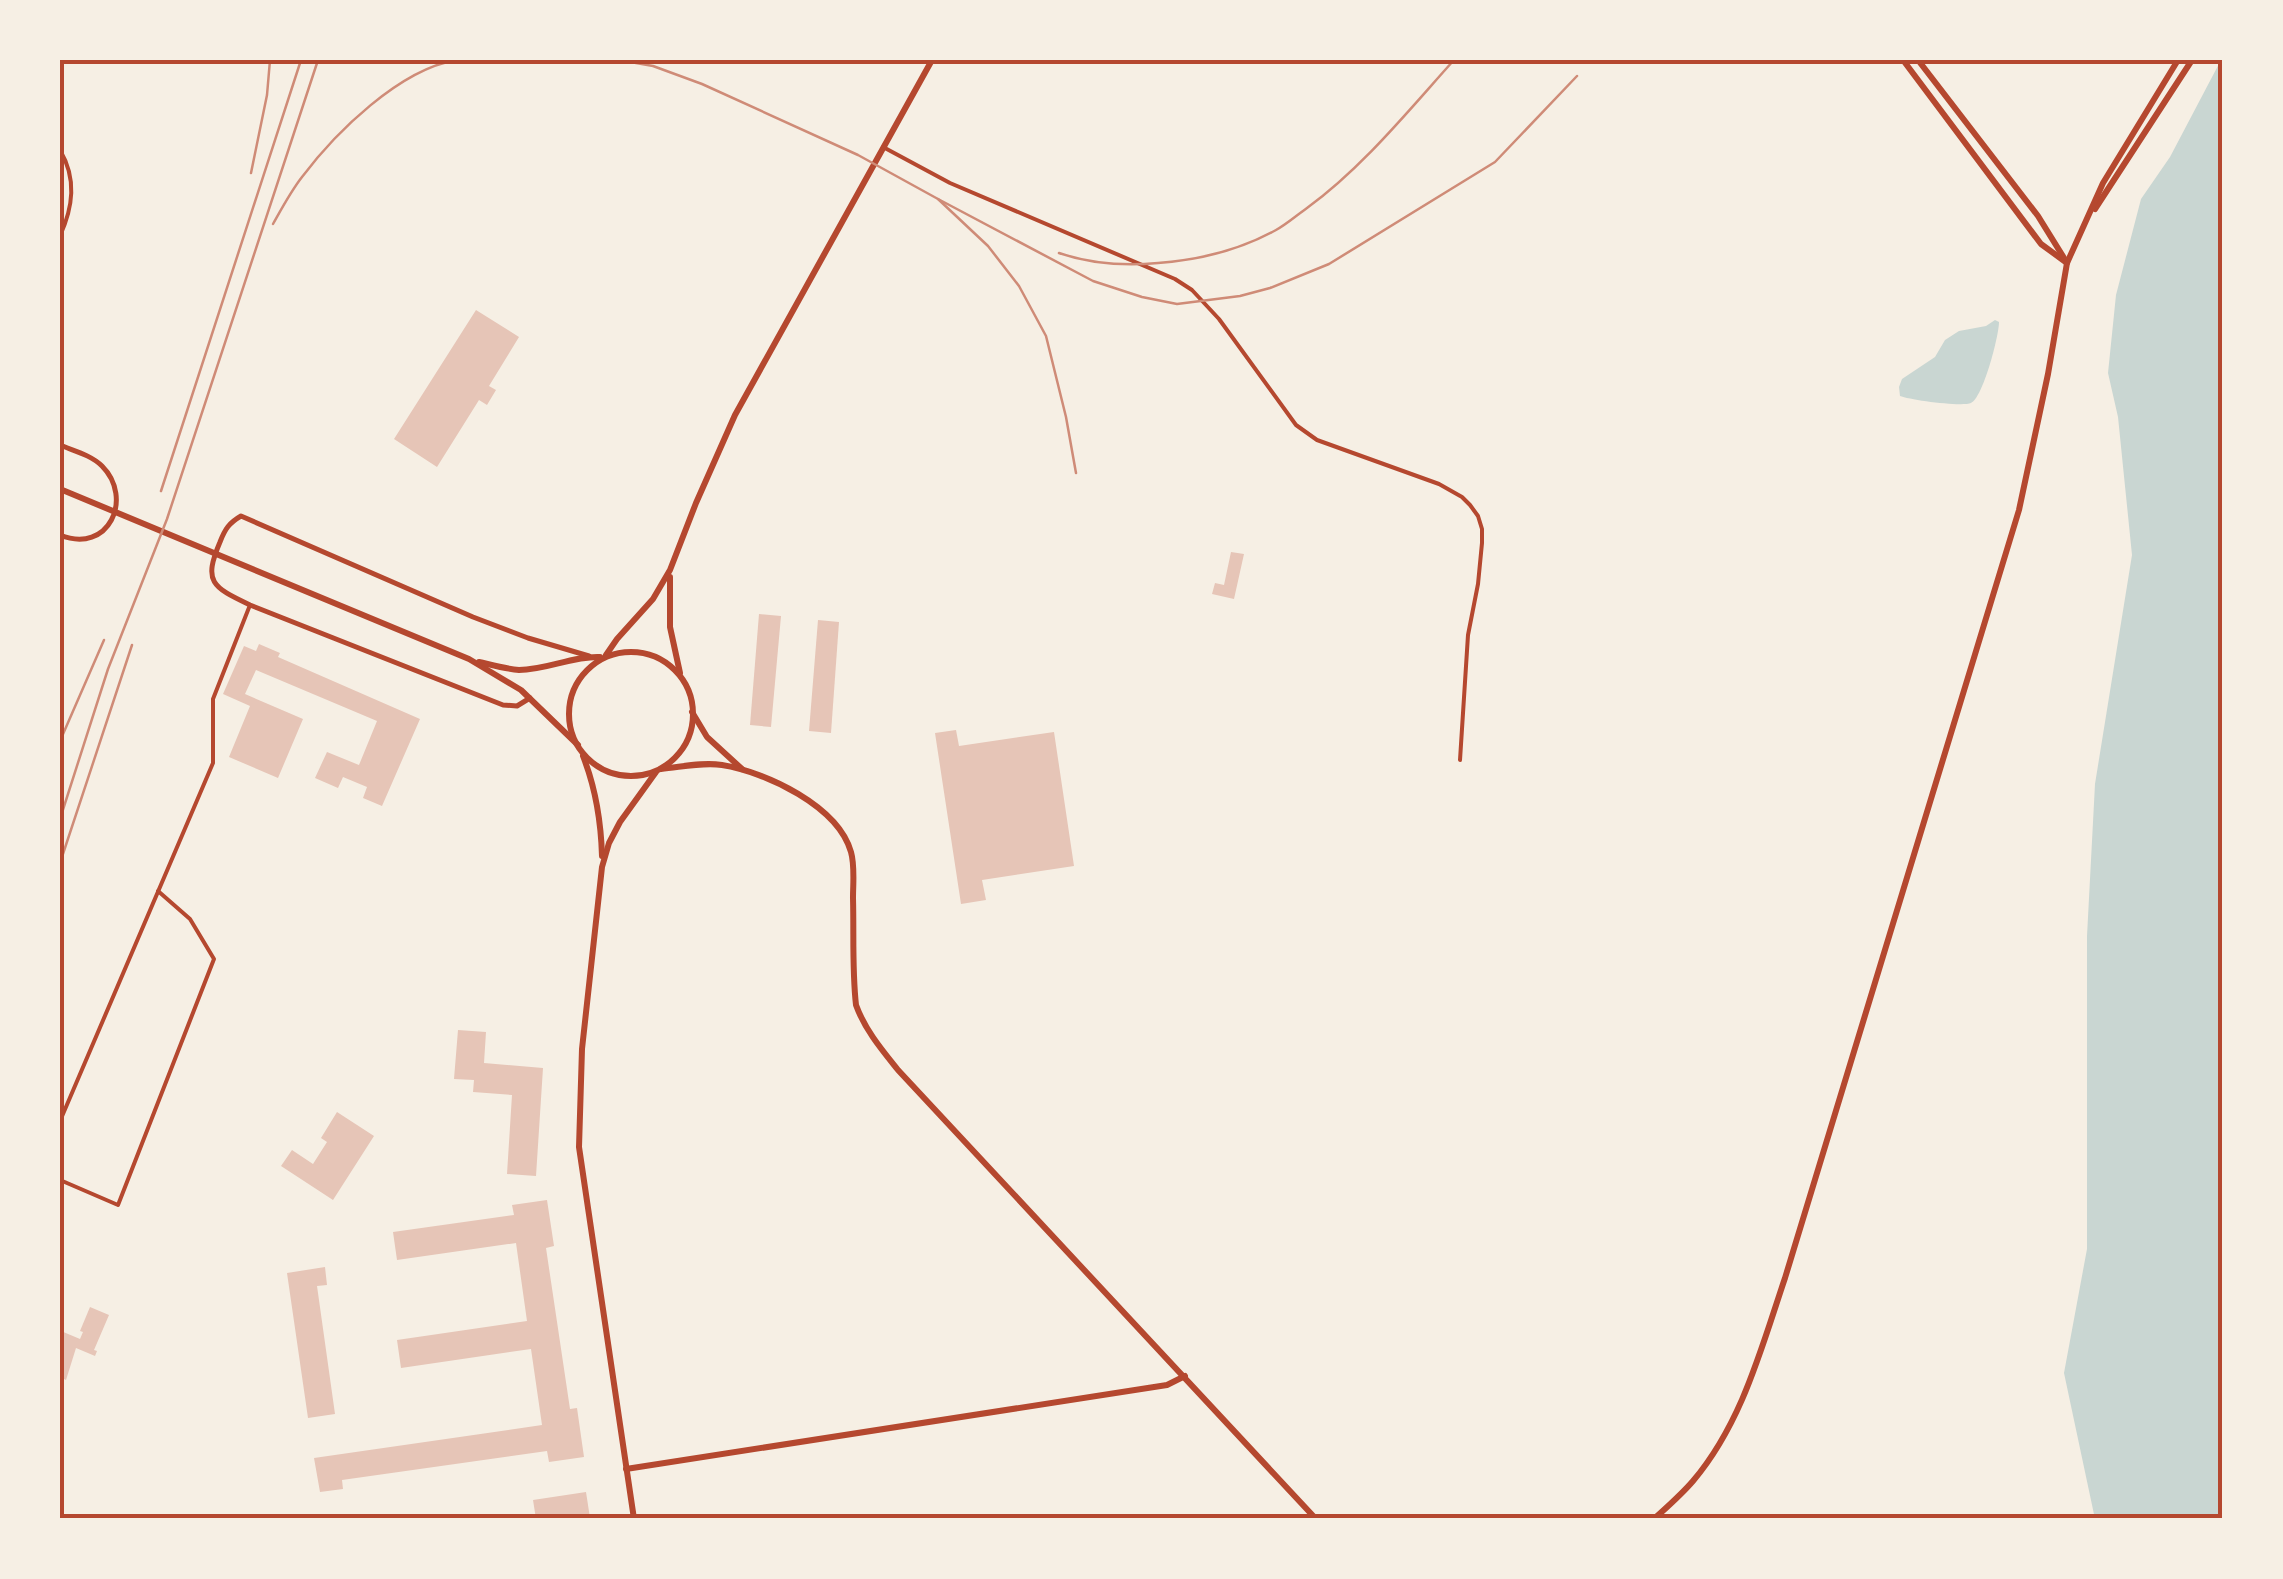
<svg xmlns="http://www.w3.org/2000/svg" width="2283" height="1579" viewBox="0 0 2283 1579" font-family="'IBM Plex Sans',sans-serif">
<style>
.water{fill:#c9d6d2}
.building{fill:#e6c5b7}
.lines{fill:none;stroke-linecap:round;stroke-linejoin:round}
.minor{stroke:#b5482f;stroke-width:4}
.tertiary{stroke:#b5482f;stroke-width:5}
.secondary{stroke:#b5482f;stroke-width:6}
.primary{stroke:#b5482f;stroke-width:6}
.rail{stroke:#cf8b77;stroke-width:2.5}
.neatline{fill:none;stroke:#b5482f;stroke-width:4}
</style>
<rect width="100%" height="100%" fill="#f6efe4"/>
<g class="water">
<path d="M2221 60H2223V1519H2095L2064 1373 2087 1249V936L2095 784 2132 555 2118 417 2108 373 2116 295 2141 199 2170 157Z"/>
<path d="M1995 320 1999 322C1999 336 1983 398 1971 403 1962 407 1910 400 1900 396L1899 387 1902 379 1935 357 1945 340 1959 331 1986 326Z"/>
</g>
<g class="building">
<path d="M476 310 519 337 489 386 496 390 487 405 479 400 437 467 394 439Z"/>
<path d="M1231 552 1244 554 1234 599 1212 594 1215 583 1224 585Z"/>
<path d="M759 614 781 616 771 727 750 725Z"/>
<path d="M818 620 839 622 831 733 809 731Z"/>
<path d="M259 644 280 653 278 657 420 719 382 806 363 798 367 787 343 777 338 788 315 778 327 752 359 765 377 721 256 670 245 694 303 719 278 778 229 757 250 706 223 694 244 646 256 651Z"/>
<path d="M956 730 959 746 1054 732 1074 866 982 880 986 900 961 904 935 733Z"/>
<path d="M458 1030 486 1032 484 1063 543 1068 536 1176 507 1174 512 1095 473 1092 474 1080 454 1079Z"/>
<path d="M337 1112 374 1136 333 1200 281 1166 292 1150 313 1164 327 1142 321 1138Z"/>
<path d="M547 1200 554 1246 546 1248 570 1409 577 1408 584 1457 549 1462 547 1451 342 1480 343 1489 320 1492 314 1458 542 1425 531 1349 401 1368 397 1340 527 1321 516 1243 397 1260 393 1232 514 1215 512 1205Z"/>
<path d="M325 1267 327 1285 317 1286 335 1414 308 1418 287 1273Z"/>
<path d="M90 1307 109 1315 94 1350 97 1351 95 1356 76 1348 66 1380 60 1377 62 1336 60 1333 61 1331 80 1339 83 1332 80 1331Z"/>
<path d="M586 1492 590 1518 536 1519 533 1500Z"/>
</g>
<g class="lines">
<g class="minor">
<path d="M883 147 950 183 1175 279 1192 290 1219 319 1296 425 1317 440 1439 484 1462 497 1470 505 1478 516 1482 529V543L1478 584 1468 635 1460 760"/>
<path d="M60 150C77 179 73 207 60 236"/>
<path d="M60 1121 213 763V699L250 605"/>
<path d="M60 1180 118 1205 214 959 190 919 158 891"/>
</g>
<g class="tertiary">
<path d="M60 445C74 451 91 455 102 466 134 498 109 555 60 535"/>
<path d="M530 698 517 706 503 705 250 605C212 587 203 582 220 542 225 529 229 523 241 516L473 617 528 638 589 656"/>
</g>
<g class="secondary">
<path d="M1903 60 2041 244 2067 263"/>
<path d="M1918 60 2038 216 2064 258"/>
<path d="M2095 209 2192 60"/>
<path d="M692 712 707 737 742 769"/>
<path d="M661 769C682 767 702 762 722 765 766 772 838 806 851 852 855 866 853 883 853 898 854 934 852 970 856 1005 865 1030 882 1050 898 1070L1316 1519"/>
<path d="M626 1469 1167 1385 1185 1376"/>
<path d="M1654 1519C1667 1507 1681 1495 1693 1481 1742 1423 1761 1349 1785 1278L2019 510 2048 374 2067 263 2103 183 2178 60"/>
</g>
<g class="primary">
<path d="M60 489 469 659 521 690 578 745"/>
<path d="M670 577V627L680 673"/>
<circle cx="631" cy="714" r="62"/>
<path d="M606 655 617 639 653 599 670 570 696 503 735 415 932 60"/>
<path d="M479 662C492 665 506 669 519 670 547 670 572 656 600 657"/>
<path d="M583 756C596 789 601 821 602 856"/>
<path d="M634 1519 579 1147 582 1049 602 867 609 843 620 822 656 772"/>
</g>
<g class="rail">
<path d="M619 60 653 66 702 84 858 155 938 199 988 246 1019 286 1046 336 1066 417 1076 473"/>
<path d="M251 173 267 95 270 60"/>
<path d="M938 199 1093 281 1142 297 1177 304 1240 296 1270 288 1329 264 1495 162 1577 76"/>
<path d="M273 224C282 208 291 191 302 177 336 132 399 70 456 60"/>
<path d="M1059 253C1091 264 1124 266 1158 263 1198 260 1240 250 1276 230 1287 224 1297 215 1307 208 1363 167 1408 111 1454 60"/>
<path d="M161 491 301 60"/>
<path d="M60 741 104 640"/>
<path d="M60 819 108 669 167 519 318 60"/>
<path d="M60 863 132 645"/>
</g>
</g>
<rect width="2283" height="1579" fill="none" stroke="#f6efe4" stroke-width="125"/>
<rect x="62" y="62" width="2158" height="1454" class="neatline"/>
</svg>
